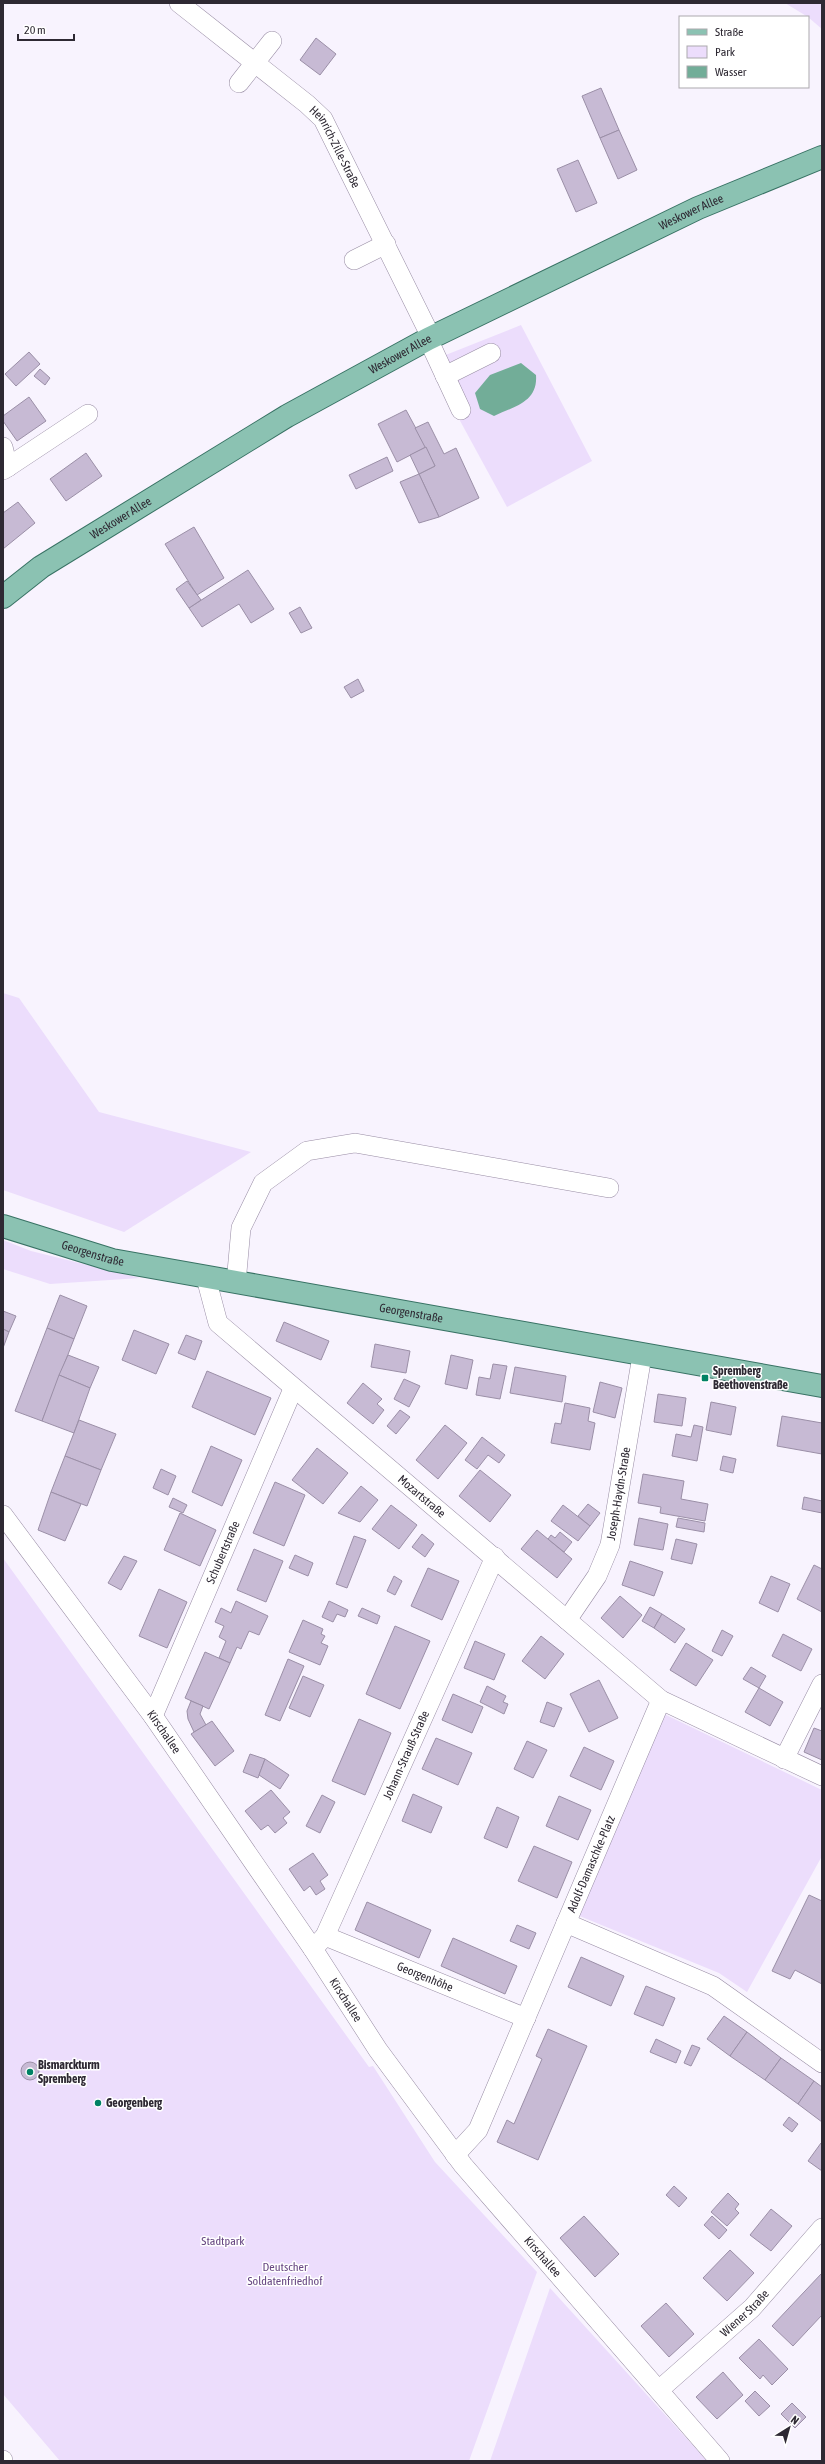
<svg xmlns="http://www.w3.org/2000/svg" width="825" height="2464" viewBox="0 0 825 2464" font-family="'Asap Condensed',sans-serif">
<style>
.green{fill:#ecddfc}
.water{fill:#72ad98}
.building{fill:#c7bad4;stroke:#9b8fa7}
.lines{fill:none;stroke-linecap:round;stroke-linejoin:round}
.minor-casing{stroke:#988ca4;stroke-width:20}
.major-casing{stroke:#387264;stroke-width:24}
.minor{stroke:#fff;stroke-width:19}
.major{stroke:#8bc2b2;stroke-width:22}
.poi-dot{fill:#008264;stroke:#fff;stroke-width:1.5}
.labels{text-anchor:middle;stroke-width:3;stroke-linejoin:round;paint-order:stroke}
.street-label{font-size:12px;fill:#2e2933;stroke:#fff}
.poi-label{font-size:12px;font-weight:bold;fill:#2e2933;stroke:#fff;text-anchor:start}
.park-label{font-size:12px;fill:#674782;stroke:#fff}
</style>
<rect width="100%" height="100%" fill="#f8f3fe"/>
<g class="green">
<path d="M785 3H822V29L808 17Z"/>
<path d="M521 325 592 461 507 507 428 362Z"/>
<path d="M3 993 19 998 99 1112 251 1152 124 1232 3 1190Z"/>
<path d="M3 1240 31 1251 140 1278 50 1284 3 1269Z"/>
<path d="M3 1558 369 2067 373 2066 435 2162 537 2272 469 2461H60L3 2394Z"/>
<path d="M664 1714 822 1790V1856L747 1992 719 1973 577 1915Z"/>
<path d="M550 2288 707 2461H490Z"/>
</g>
<path class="water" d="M521 363 536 375C538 402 515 406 494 416L480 409 475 393 490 375Z"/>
<g class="building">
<path d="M316 38 336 54 320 75 300 60Z"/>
<path d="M601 88 619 130 600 138 582 96Z"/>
<path d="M619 130 637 170 618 179 600 138Z"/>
<path d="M578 160 597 203 576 212 557 169Z"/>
<path d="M29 352 40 364 16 386 5 374Z"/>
<path d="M40 369 50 378 45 385 34 376Z"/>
<path d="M29 397 46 421 17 441 3 421V416Z"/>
<path d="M406 410 426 447 397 462 378 424Z"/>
<path d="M428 422 444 454 456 448 479 498 439 517 419 474 435 466 415 428Z"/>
<path d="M426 447 435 466 419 474 410 455Z"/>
<path d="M86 453 102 476 66 501 50 479Z"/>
<path d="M387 457 393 471 356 489 349 475Z"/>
<path d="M419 474 439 517 419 523 400 482Z"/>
<path d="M18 502 35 523 3 549V513Z"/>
<path d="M194 527 224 578 197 595 165 544Z"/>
<path d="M248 570 274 609 251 623 239 604 202 627 189 608Z"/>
<path d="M187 581 201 600 189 608 176 589Z"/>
<path d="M300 607 312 628 301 633 289 613Z"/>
<path d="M358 679 364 691 351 698 344 687Z"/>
<path d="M60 1295 87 1306 74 1339 47 1328Z"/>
<path d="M3 1311 16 1316 9 1332 3 1329Z"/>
<path d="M284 1322 329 1341 321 1360 276 1341Z"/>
<path d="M47 1328 74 1339 42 1421 15 1411Z"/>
<path d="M3 1329 9 1332 3 1348Z"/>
<path d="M134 1330 169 1344 156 1374 122 1360Z"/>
<path d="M186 1335 202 1341 195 1360 178 1353Z"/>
<path d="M375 1344 410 1351 406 1373 371 1367Z"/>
<path d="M68 1355 99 1367 90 1388 59 1375Z"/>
<path d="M451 1355 473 1360 467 1389 445 1384Z"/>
<path d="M493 1364 507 1366 500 1399 476 1395 479 1377 490 1379Z"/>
<path d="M515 1367 566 1376 562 1402 510 1393Z"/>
<path d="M207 1371 271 1398 255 1435 192 1407Z"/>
<path d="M59 1375 90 1388 74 1433 42 1421Z"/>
<path d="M404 1379 420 1386 409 1407 394 1399Z"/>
<path d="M600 1382 622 1388 615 1418 593 1412Z"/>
<path d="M363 1383 382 1399 377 1404 384 1410 373 1424 347 1403Z"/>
<path d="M658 1394 686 1398 682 1426 654 1422Z"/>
<path d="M711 1402 736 1407 731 1435 706 1430Z"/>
<path d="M565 1403 590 1408 588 1421 595 1423 590 1450 551 1443 555 1423 561 1424Z"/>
<path d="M400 1410 410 1417 396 1434 387 1426Z"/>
<path d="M782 1416 822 1423V1454L777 1446Z"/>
<path d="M79 1420 116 1434 101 1470 65 1456Z"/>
<path d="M445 1425 467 1443 438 1479 416 1460Z"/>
<path d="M694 1425 703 1427 697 1461 672 1456 676 1434 691 1437Z"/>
<path d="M482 1437 505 1455 499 1463 488 1455 477 1469 465 1460Z"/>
<path d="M211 1446 242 1460 222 1506 192 1492Z"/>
<path d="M317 1448 348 1473 323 1504 292 1480Z"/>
<path d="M65 1456 101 1470 87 1506 51 1492Z"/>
<path d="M723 1456 736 1459 733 1473 720 1470Z"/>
<path d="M161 1469 176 1476 168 1495 153 1488Z"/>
<path d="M480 1470 511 1495 490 1522 459 1496Z"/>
<path d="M643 1474 684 1481 681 1499 708 1504 705 1521 660 1513 661 1507 638 1503Z"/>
<path d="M275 1482 305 1495 284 1546 253 1533Z"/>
<path d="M361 1486 378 1500 360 1522 338 1513Z"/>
<path d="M51 1492 81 1504 65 1541 38 1530Z"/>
<path d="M804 1497 822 1501V1513L802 1509Z"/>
<path d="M173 1498 187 1505 183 1513 169 1507Z"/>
<path d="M588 1504 600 1513 590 1526 578 1516Z"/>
<path d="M391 1505 417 1525 399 1549 372 1529Z"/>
<path d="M563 1505 590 1526 578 1541 551 1521Z"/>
<path d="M180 1513 216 1530 200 1566 164 1550Z"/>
<path d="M639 1518 668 1524 663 1550 634 1545Z"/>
<path d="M678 1518 705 1523 704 1532 676 1527Z"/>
<path d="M537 1530 572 1559 557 1578 521 1549Z"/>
<path d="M560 1532 572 1542 564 1552 548 1539 551 1535 555 1538Z"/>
<path d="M422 1534 434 1544 425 1557 412 1547Z"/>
<path d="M354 1536 366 1540 347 1588 336 1584Z"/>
<path d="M676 1539 697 1544 692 1564 671 1559Z"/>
<path d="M254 1549 283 1561 266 1602 237 1590Z"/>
<path d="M295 1555 313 1563 308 1576 289 1568Z"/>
<path d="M124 1556 137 1561 121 1590 108 1583Z"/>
<path d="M630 1561 663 1572 654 1596 622 1585Z"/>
<path d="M814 1565 822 1569V1612L797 1599Z"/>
<path d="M428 1568 459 1581 442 1620 411 1606Z"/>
<path d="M394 1576 402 1581 395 1595 387 1591Z"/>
<path d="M771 1576 790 1584 778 1612 759 1603Z"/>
<path d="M159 1589 187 1602 167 1648 139 1636Z"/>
<path d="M620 1596 642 1615 623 1638 601 1618Z"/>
<path d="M236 1601 268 1616 259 1635 249 1631 241 1649 237 1647 230 1663 219 1658 226 1641 219 1637 224 1626 215 1622 221 1608 231 1613Z"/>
<path d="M329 1601 348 1610 345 1617 337 1614 333 1622 322 1617Z"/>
<path d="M650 1607 662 1614 654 1628 642 1621Z"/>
<path d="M362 1608 380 1616 377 1624 358 1616Z"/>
<path d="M662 1614 685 1629 675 1643 654 1628Z"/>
<path d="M303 1620 323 1629 321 1634 325 1636 321 1643 328 1646 320 1665 289 1652Z"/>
<path d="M395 1626 430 1641 400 1709 366 1694Z"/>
<path d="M722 1630 733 1636 722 1656 712 1651Z"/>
<path d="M783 1634 812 1649 801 1671 772 1656Z"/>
<path d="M541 1636 564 1654 545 1679 522 1661Z"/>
<path d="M475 1641 505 1654 494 1680 464 1668Z"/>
<path d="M686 1643 713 1660 696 1686 670 1670Z"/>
<path d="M205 1652 230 1663 209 1709 185 1698Z"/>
<path d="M288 1659 304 1666 280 1721 265 1715Z"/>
<path d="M751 1667 766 1676 759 1688 743 1679Z"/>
<path d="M303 1676 324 1685 310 1717 289 1708Z"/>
<path d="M599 1680 618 1718 589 1732 570 1694Z"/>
<path d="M487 1686 506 1696 503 1702 508 1704 504 1714 480 1702Z"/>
<path d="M759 1688 783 1702 770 1726 745 1712Z"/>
<path d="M453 1694 483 1707 472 1733 442 1720Z"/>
<path d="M191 1701 203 1706 200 1714 206 1725 194 1732 188 1719 187 1711Z"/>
<path d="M547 1702 562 1708 554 1727 540 1722Z"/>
<path d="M359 1719 391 1733 365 1795 332 1781Z"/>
<path d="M212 1721 234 1751 215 1766 191 1734Z"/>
<path d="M814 1728 822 1731V1760L804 1752Z"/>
<path d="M436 1738 472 1753 458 1785 422 1769Z"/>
<path d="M527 1741 547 1750 533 1778 514 1769Z"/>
<path d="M584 1747 614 1761 601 1790 570 1776Z"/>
<path d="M250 1754 265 1759 258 1778 243 1772Z"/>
<path d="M265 1759 289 1775 280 1789 259 1775Z"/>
<path d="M271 1790 290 1812 283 1818 287 1823 275 1833 268 1825 261 1830 245 1811Z"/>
<path d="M413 1794 442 1807 431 1833 402 1821Z"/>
<path d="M322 1795 335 1802 320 1833 306 1826Z"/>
<path d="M559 1796 591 1810 578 1840 546 1826Z"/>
<path d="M497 1807 519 1817 507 1848 484 1838Z"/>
<path d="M534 1846 572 1862 557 1898 518 1881Z"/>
<path d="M313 1853 328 1875 320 1881 325 1889 316 1895 310 1886 304 1891 289 1869Z"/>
<path d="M809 1895 822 1901V1984L795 1970 790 1979 772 1971Z"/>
<path d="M367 1902 431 1930 419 1958 355 1930Z"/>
<path d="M517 1925 536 1933 529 1949 510 1941Z"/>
<path d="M453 1938 517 1966 505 1994 441 1966Z"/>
<path d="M581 1957 624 1976 611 2006 568 1987Z"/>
<path d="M646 1986 675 1998 663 2026 634 2014Z"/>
<path d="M724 2016 747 2032 730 2056 707 2039Z"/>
<path d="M548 2029 587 2046 538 2160 497 2142 507 2120 514 2124 542 2059 536 2056Z"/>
<path d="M747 2032 781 2058 765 2080 730 2056Z"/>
<path d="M656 2039 681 2051 676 2063 650 2052Z"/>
<path d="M692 2045 700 2048 691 2066 684 2063Z"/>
<path d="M781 2058 814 2081 798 2104 765 2080Z"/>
<circle cx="30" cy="2071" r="9"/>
<path d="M814 2081 822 2087V2122L798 2104Z"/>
<path d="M789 2117 798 2124 792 2132 783 2125Z"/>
<path d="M821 2143 822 2144V2171L808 2161Z"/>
<path d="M674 2186 687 2198 679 2207 666 2195Z"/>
<path d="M728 2193 739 2204 735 2209 739 2213 727 2226 711 2212Z"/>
<path d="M771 2209 792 2226 771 2251 750 2235Z"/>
<path d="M584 2216 619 2254 595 2277 560 2238Z"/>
<path d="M712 2216 727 2230 719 2239 704 2225Z"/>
<path d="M730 2250 754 2273 727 2301 703 2278Z"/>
<path d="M822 2273V2315L793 2346 772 2326Z"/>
<path d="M666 2303 694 2334 669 2357 641 2326Z"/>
<path d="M759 2339 788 2369 772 2385 763 2375 760 2379 739 2358Z"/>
<path d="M723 2372 743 2395 717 2419 696 2397Z"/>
<path d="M755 2391 770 2406 759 2416 745 2401Z"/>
<path d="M792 2403 806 2417 795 2428 781 2414Z"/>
</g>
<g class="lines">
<defs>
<g id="minor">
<path id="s1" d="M179 3 307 104 323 119 432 339"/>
<path d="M239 83 272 41"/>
<path d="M354 260 386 244"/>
<path d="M428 339 461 410"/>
<path d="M445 376 491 353"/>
<path d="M3 447 8 467 3 470"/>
<path d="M8 467 88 414"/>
<path id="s2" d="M206 1278 218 1323 661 1700 822 1776"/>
<path d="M236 1283 241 1228 263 1183 307 1151 355 1143 609 1188"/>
<path id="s3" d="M3 1515 153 1716 313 1949 378 2050 463 2165 720 2461"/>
<path id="s4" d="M567 1620 597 1576 610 1545 642 1356"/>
<path id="s5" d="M153 1716 293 1389"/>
<path d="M784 1759 822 1684"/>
<path d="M566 1923 713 1986 822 2063"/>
<path id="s6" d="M325 1936 526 2018"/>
<path id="s7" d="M313 1949 325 1936 495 1557"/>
<path id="s8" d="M455 2155 478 2130 661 1700"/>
<path id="s9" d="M659 2390 752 2308 822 2228"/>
<path d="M3 2460V2461"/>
</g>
<g id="major">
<path id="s10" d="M3 597 41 567 287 416 428 339 698 208 822 157"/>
<path id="s11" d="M3 1226 112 1260 822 1386"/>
</g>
</defs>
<use href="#minor" class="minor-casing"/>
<use href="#major" class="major-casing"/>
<use href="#minor" class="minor"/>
<use href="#major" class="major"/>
</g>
<g class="poi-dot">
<rect x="701" y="1374" width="8" height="8" rx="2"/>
<circle cx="30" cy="2072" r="4"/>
<circle cx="98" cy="2103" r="4"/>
</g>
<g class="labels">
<g class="street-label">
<text dy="4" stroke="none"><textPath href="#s1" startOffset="215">Heinrich-Zille-Straße</textPath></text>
<text dy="4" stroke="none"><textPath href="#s10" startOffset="790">Weskower Allee</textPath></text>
<text dy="4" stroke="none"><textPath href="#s10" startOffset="466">Weskower Allee</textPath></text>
<text dy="4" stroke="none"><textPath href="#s10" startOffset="142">Weskower Allee</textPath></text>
<text dy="4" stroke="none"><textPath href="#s11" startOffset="94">Georgenstraße</textPath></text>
<text dy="4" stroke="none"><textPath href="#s11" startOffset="418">Georgenstraße</textPath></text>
<text dy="4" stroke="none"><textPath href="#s4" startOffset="139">Joseph-Haydn-Straße</textPath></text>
<text dy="4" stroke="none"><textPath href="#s2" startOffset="314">Mozartstraße</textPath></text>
<text dy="4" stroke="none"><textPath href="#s5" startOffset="178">Schubertstraße</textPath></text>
<text dy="4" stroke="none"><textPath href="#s3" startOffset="270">Kirschallee</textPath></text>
<text dy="4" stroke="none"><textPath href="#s7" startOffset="216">Johann-Strauß-Straße</textPath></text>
<text dy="4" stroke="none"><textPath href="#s8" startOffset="323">Adolf-Damaschke-Platz</textPath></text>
<text dy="4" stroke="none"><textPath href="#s6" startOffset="108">Georgenhöhe</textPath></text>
<text dy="4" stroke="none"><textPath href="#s3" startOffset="594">Kirschallee</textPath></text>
<text dy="4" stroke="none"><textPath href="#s3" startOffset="918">Kirschallee</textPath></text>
<text dy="4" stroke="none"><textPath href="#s9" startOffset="115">Wiener Straße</textPath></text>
</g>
<g class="poi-label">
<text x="713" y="1375">Spremberg<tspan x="713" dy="14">Beethovenstraße</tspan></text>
<text x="38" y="2069">Bismarckturm<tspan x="38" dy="14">Spremberg</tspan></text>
<text x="106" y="2107">Georgenberg</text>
</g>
<g class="park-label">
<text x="223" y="2245">Stadtpark</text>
<text x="285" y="2271">Deutscher<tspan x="285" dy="14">Soldatenfriedhof</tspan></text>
</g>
</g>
<rect width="825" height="2464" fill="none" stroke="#2e2933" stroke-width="8"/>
<rect x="679" y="16" width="130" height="72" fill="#ffffff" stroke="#aba9ad"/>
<rect x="687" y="29" width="20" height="6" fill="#8bc2b2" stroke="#aba9ad"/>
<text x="715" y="36" font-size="12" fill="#2e2933">Straße</text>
<rect x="687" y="46" width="20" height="12" fill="#ecddfc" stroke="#aba9ad"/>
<text x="715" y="56" font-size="12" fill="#2e2933">Park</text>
<rect x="687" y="66" width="20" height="12" fill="#72ad98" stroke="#aba9ad"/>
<text x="715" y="76" font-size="12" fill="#2e2933">Wasser</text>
<g transform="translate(789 2428) rotate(37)" stroke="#ffffff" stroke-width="3" paint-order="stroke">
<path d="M0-3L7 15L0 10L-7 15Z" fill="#2e2933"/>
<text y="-6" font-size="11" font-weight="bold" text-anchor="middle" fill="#2e2933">N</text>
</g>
<path d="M18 34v6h56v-6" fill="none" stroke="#2e2933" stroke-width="2"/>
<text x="24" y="34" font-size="12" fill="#2e2933" stroke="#ffffff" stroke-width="3" paint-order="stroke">20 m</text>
</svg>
